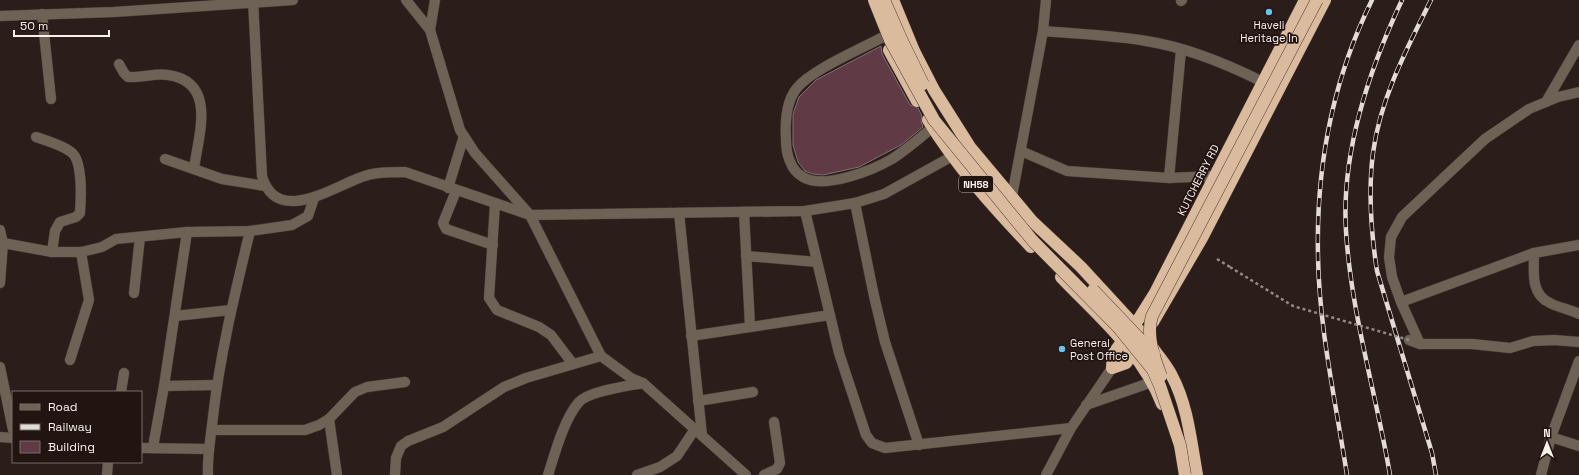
<svg xmlns="http://www.w3.org/2000/svg" width="1579" height="475" viewBox="0 0 1579 475" font-family="'Space Grotesk',sans-serif">
<style>
.building{fill:#603b46;stroke:#827075}
.lines{fill:none;stroke-linecap:round;stroke-linejoin:round}
.minor-casing{stroke:#483a37;stroke-width:11}
.highway-casing{stroke:#483a37;stroke-width:13}
.path{stroke:#958986;stroke-width:2.5;stroke-dasharray:3 3;stroke-linecap:butt}
.minor{stroke:#6e6155;stroke-width:10}
.highway{stroke:#dbbb9d;stroke-width:12}
.rail-casing{stroke:#e4dad7;stroke-width:4.5}
.rail{stroke:#211411;stroke-width:3;stroke-dasharray:9;stroke-linecap:butt}
.highway-bridge-casing{stroke:#483a37;stroke-width:13;stroke-linecap:butt}
.path-bridge{stroke:#958986;stroke-width:2.5;stroke-dasharray:3 3;stroke-linecap:butt}
.highway-bridge{stroke:#dbbb9d;stroke-width:12}
.poi-dot{fill:#67c4f0;stroke:#211411;stroke-width:1.5}
.labels{text-anchor:middle;stroke-width:3.5;stroke-linejoin:round;paint-order:stroke}
.shield{fill:#211411;stroke:#b8adaa;stroke-width:1}
.shield-label{font-size:10px;font-weight:bold;fill:#f9efec}
.poi-label{font-size:11px;fill:#f9efec;stroke:#211411}
.street-label{font-size:11px;fill:#f9efec;stroke:#211411}
</style>
<rect width="100%" height="100%" fill="#2b1d1a"/>
<path class="building" d="M881 46 882 54 910 105 918 108 922 116 921 121 923 127 901 145 859 167 823 175 813 174 805 171 798 162 793 145V114L799 97 816 80Z"/>
<g class="lines">
<defs>
<g id="minor">
<path d="M253 0 262 176C276 225 330 189 359 178 373 172 389 172 405 172L530 215 601 356 631 378 643 383 746 475"/>
<path d="M406 0 430 30 460 130 475 153 530 215 805 211 855 203 884 194 958 153"/>
<path d="M1181 1 1182 0"/>
<path d="M42 14 51 99"/>
<path d="M0 16 114 12 293 0"/>
<path d="M430 30 435 0"/>
<path d="M1043 31C1077 34 1112 35 1146 41 1185 47 1229 65 1263 82"/>
<path d="M883 37C861 49 811 70 797 88 786 101 785 124 786 140 786 153 790 170 803 177 824 190 873 170 892 159 906 150 920 138 933 127"/>
<path d="M119 64 124 73 128 77C142 78 155 73 168 75 218 82 198 136 194 169"/>
<path d="M1546 102 1579 45"/>
<path d="M36 137C47 141 62 145 71 152 83 160 81 199 80 213L76 217 60 222 55 231 52 252"/>
<path d="M1021 151 1067 171 1169 178 1214 176"/>
<path d="M165 159 222 179 265 186"/>
<path d="M1169 178 1181 50"/>
<path d="M448 188 464 136"/>
<path d="M456 191 443 223 446 229 493 245"/>
<path d="M1012 196 1043 31 1046 0"/>
<path d="M855 203 874 296 885 342 919 445"/>
<path d="M495 204 489 298 497 310 539 327 551 335 573 364"/>
<path d="M805 211 839 353 866 435 872 443 885 448 1071 428"/>
<path d="M744 212 750 326"/>
<path d="M679 213 702 435"/>
<path d="M0 230 3 243"/>
<path d="M187 232 164 386 217 385"/>
<path d="M1534 253C1534 271 1530 294 1550 303 1559 308 1570 309 1579 314"/>
<path d="M746 256 817 262"/>
<path d="M0 283 3 243 52 252H81L102 247 116 239 187 232 250 231 292 225 308 216 314 198"/>
<path d="M134 293 140 237"/>
<path d="M1401 302 1534 253 1579 245"/>
<path d="M175 316 231 310"/>
<path d="M691 336 830 315"/>
<path d="M1409 340 1420 344H1472L1510 348 1533 341 1554 340 1579 342"/>
<path d="M1420 344 1401 302 1392 277 1389 257 1391 237 1402 217 1485 139 1529 109 1558 97 1579 92"/>
<path d="M70 360 89 300 81 252"/>
<path d="M0 367 13 430"/>
<path d="M121 392 124 373"/>
<path d="M698 401 753 392"/>
<path d="M1086 405 1158 380"/>
<path d="M329 419 337 475"/>
<path d="M212 430H305L319 425 329 419 355 392 367 387 405 382"/>
<path d="M0 437 13 438"/>
<path d="M1551 437 1579 446"/>
<path d="M153 447 164 386"/>
<path d="M141 448 209 449"/>
<path d="M107 475 108 462"/>
<path d="M208 475C207 456 211 436 213 417 220 354 235 293 250 231"/>
<path d="M395 475 396 458 401 446 408 441 443 427 504 387 526 378 601 356"/>
<path d="M548 475C555 453 564 419 579 402 589 391 628 386 643 383"/>
<path d="M637 475 660 467 677 456 695 429"/>
<path d="M764 475 777 469 780 463 774 422"/>
<path d="M1046 475 1071 428 1112 368"/>
<path d="M1541 475 1551 437 1579 361"/>
</g>
<g id="highway">
<path d="M893 0 914 51 934 90 970 147 1032 221 1081 267 1139 330"/>
<path d="M889 50 917 101"/>
<path d="M928 120C956 166 994 208 1031 247"/>
<path d="M1061 277C1098 316 1143 353 1162 404"/>
<path d="M1153 322 1202 238 1325 0"/>
<path d="M1141 341 1126 363 1112 368 1113 354 1140 317 1155 293 1305 0"/>
<path d="M1153 348C1159 357 1167 366 1172 376 1188 406 1191 442 1197 475"/>
</g>
</defs>
<use href="#minor" class="minor-casing"/>
<use href="#highway" class="highway-casing"/>
<path class="path" d="M1217 259 1230 267"/>
<use href="#minor" class="minor"/>
<use href="#highway" class="highway"/>
<defs>
<g id="rail">
<path d="M1431 0C1407 48 1380 99 1373 153 1368 192 1371 232 1377 271L1432 453 1436 475"/>
<path d="M1347 475C1336 403 1319 329 1318 256 1316 167 1333 79 1372 0"/>
<path d="M1390 475C1376 393 1351 313 1346 231 1341 152 1369 70 1402 0"/>
</g>
</defs>
<use href="#rail" class="rail-casing"/>
<use href="#rail" class="rail"/>
<defs>
<g id="highway-bridge">
<path d="M874 0 890 40 934 120 1033 241 1118 327 1153 370 1160 386 1180 445 1185 475"/>
<path d="M884 0 902 41 923 84"/>
<path d="M1093 290 1154 354"/>
<path d="M1161 376C1154 358 1146 335 1152 316L1317 0"/>
</g>
</defs>
<use href="#highway-bridge" class="highway-bridge-casing"/>
<path class="path-bridge" d="M1230 267 1293 306 1409 340"/>
<use href="#highway-bridge" class="highway-bridge"/>
</g>
<g class="poi-dot">
<circle cx="1269" cy="12" r="4"/>
<circle cx="1062" cy="349" r="4"/>
</g>
<g class="labels">
<rect class="shield" x="959" y="176" width="34" height="16" rx="3"/>
<g class="shield-label">
<text x="976" y="188">NH58</text>
</g>
<g class="poi-label">
<text x="1269" y="29">Haveli<tspan x="1269" dy="13">Heritage In</tspan></text>
<text x="1070" y="347" text-anchor="start">General<tspan x="1070" dy="13">Post Office</tspan></text>
</g>
<g class="street-label">
<text transform="translate(1198 180) rotate(-63)" y="4">KUTCHERRY RD</text>
</g>
</g>
<rect x="12" y="391" width="130" height="72" fill="#211411" stroke="#776c69"/>
<rect x="20" y="404" width="20" height="6" fill="#6e6155" stroke="#776c69"/>
<text x="48" y="411" font-size="12" fill="#f9efec">Road</text>
<rect x="20" y="424" width="20" height="6" fill="#e4dad7" stroke="#776c69"/>
<text x="48" y="431" font-size="12" fill="#f9efec">Railway</text>
<rect x="20" y="441" width="20" height="12" fill="#603b46" stroke="#776c69"/>
<text x="48" y="451" font-size="12" fill="#f9efec">Building</text>
<g transform="translate(1547 443)" stroke="#211411" stroke-width="3" paint-order="stroke">
<path d="M0-3L7 15L0 10L-7 15Z" fill="#f9efec"/>
<text y="-6" font-size="11" font-weight="bold" text-anchor="middle" fill="#f9efec">N</text>
</g>
<path d="M14 30v6h95v-6" fill="none" stroke="#f9efec" stroke-width="2"/>
<text x="20" y="30" font-size="12" fill="#f9efec" stroke="#211411" stroke-width="3" paint-order="stroke">50 m</text>
</svg>
